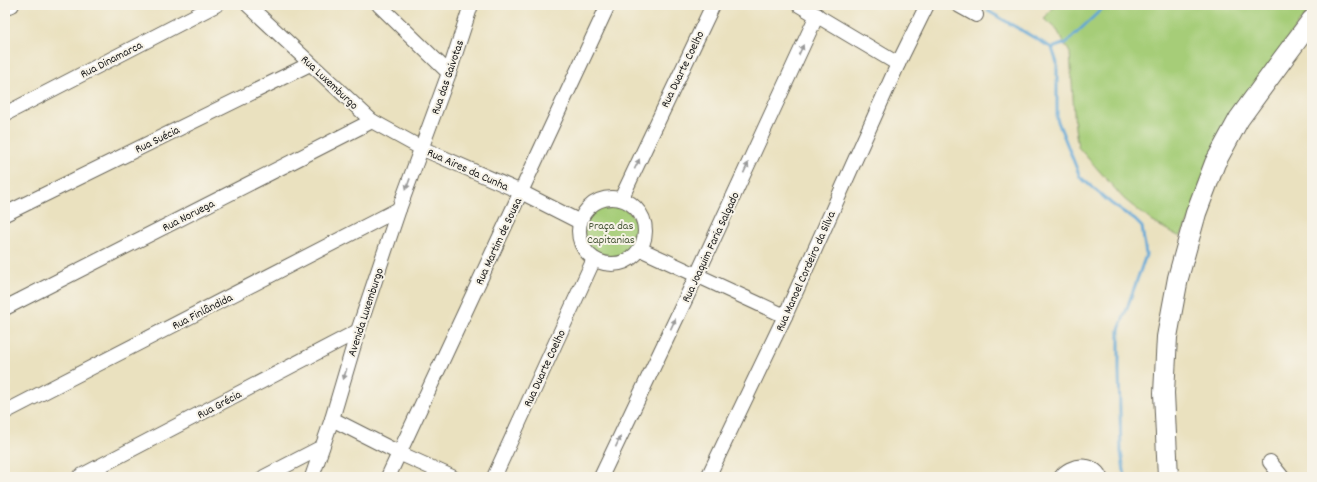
<svg xmlns="http://www.w3.org/2000/svg" width="1317" height="482" viewBox="0 0 1317 482" font-family="Dekko,sans-serif">
<style>
.green{fill:#a6cd78;stroke:#61744a}
.lines{fill:none;stroke-linecap:round;stroke-linejoin:round}
.stream{stroke:#5fa6d6;stroke-width:3}
.minor-casing{stroke:#646155;stroke-width:16}
.highway-casing{stroke:#646155;stroke-width:22}
.minor{stroke:#fff;stroke-width:14}
.highway{stroke:#fff;stroke-width:20}
.oneway{fill:#999}
.labels{text-anchor:middle;stroke-width:4;stroke-linejoin:round;paint-order:stroke}
.street-label{font-size:12px;fill:#1c1c1c;stroke:#f7f3e8}
.park-label{font-size:12px;fill:#4c5a3c;stroke:#f7f3e8}
</style>
<rect width="100%" height="100%" fill="#f7f3e8"/>
<filter id="ink" filterUnits="userSpaceOnUse"><feTurbulence type="fractalNoise" baseFrequency=".025" numOctaves="2"/><feDisplacementMap in="SourceGraphic" scale="8" xChannelSelector="R" yChannelSelector="G"/><feConvolveMatrix kernelMatrix="1 2 1 2 8 2 1 2 1" color-interpolation-filters="sRGB"/></filter>
<filter id="wash" filterUnits="userSpaceOnUse"><feTurbulence type="fractalNoise" baseFrequency=".012" numOctaves="4" result="noise"/><feDisplacementMap in="SourceGraphic" scale="16" xChannelSelector="R" yChannelSelector="G"/><feGaussianBlur stdDeviation="0.9" result="paint"/><feColorMatrix in="noise" values="0 0 0 0 0 0 0 0 0 0 0 0 0 0 0 0 0 1.4 0 .05"/><feComposite in="paint" operator="in"/></filter>
<g filter="url(#wash)">
<rect width="100%" height="100%" fill="#eae1bf"/>
<g class="green">
<path d="M1054 5H1312V7L1285 41 1180 237 1153 222 1124 199 1078 147 1075 128 1070 53 1057 30 1044 19Z"/>
<circle cx="611" cy="232" r="27"/>
</g>
<g class="lines">
<g class="stream">
<path d="M988 11 1052 48 1057 63V119L1080 177 1112 204 1135 220 1142 227 1146 255 1119 330V372L1121 452 1125 477"/>
<path d="M1052 48 1066 43 1106 5"/>
</g>
</g>
</g>
<g filter="url(#ink)">
<g class="lines">
<defs>
<g id="minor">
<path d="M248 5 372 121 421 148 521 192 580 222"/>
<path d="M379 5 449 73"/>
<path d="M799 5 898 64"/>
<path d="M958 5 976 15"/>
<path d="M5 8 12 5"/>
<path d="M5 114 216 5"/>
<circle cx="612" cy="231" r="33"/>
<path d="M621 199 713 5"/>
<path d="M5 214 310 64"/>
<path d="M640 249 785 316"/>
<path d="M5 308 372 121"/>
<path d="M5 412 399 209"/>
<path d="M332 419 399 453 452 477"/>
<path d="M1270 462 1282 477"/>
<path d="M79 477 358 331"/>
<path d="M264 477 322 447"/>
<path d="M312 477 332 419 358 331 399 209 449 73 471 5"/>
<path d="M388 477 608 5"/>
<path d="M494 477 594 259"/>
<path d="M601 477 697 275 817 15"/>
<path d="M708 477 785 316 898 64 927 5"/>
<path d="M1061 477C1070 464 1093 462 1100 477"/>
</g>
<path id="highway" d="M1168 477 1164 393 1167 337 1178 278 1196 213 1215 163 1239 119 1282 60 1312 20"/>
</defs>
<use href="#minor" class="minor-casing"/>
<use href="#highway" class="highway-casing"/>
<use href="#minor" class="minor"/>
<use href="#highway" class="highway"/>
</g>
<defs><path id="oneway-solid" d="M-6-.8H1V-3.2L6.5 0L1 3.2V.8H-6Z"/></defs>
<g class="oneway">
<use href="#oneway-solid" transform="translate(801 50) rotate(-65)"/>
<use href="#oneway-solid" transform="translate(637 164) rotate(-64)"/>
<use href="#oneway-solid" transform="translate(746 168) rotate(-65)"/>
<use href="#oneway-solid" transform="translate(408 184) rotate(110)"/>
<use href="#oneway-solid" transform="translate(673 324) rotate(-65)"/>
<use href="#oneway-solid" transform="translate(345 374) rotate(107)"/>
<use href="#oneway-solid" transform="translate(618 442) rotate(-65)"/>
</g>
</g>
<g class="labels">
<g class="street-label">
<text transform="translate(111 59) rotate(-27)" y="4">Rua Dinamarca</text>
<text transform="translate(682 69) rotate(-64)" y="4">Rua Duarte Coelho</text>
<text transform="translate(447 77) rotate(-71)" y="4">Rua das Gaivotas</text>
<text transform="translate(330 82) rotate(43)" y="4">Rua Luxemburgo</text>
<text transform="translate(157 139) rotate(-26)" y="4">Rua Suécia</text>
<text transform="translate(468 169) rotate(24)" y="4">Rua Aires da Cunha</text>
<text transform="translate(188 215) rotate(-27)" y="4">Rua Noruega</text>
<text transform="translate(498 241) rotate(-65)" y="4">Rua Martim de Sousa</text>
<text transform="translate(710 247) rotate(-65)" y="4">Rua Joaquim Faria Salgado</text>
<text transform="translate(805 271) rotate(-66)" y="4">Rua Manoel Cordeiro da Silva</text>
<text transform="translate(202 311) rotate(-27)" y="4">Rua Finlândida</text>
<text transform="translate(365 312) rotate(-72)" y="4">Avenida Luxemburgo</text>
<text transform="translate(544 368) rotate(-65)" y="4">Rua Duarte Coelho</text>
<text transform="translate(219 404) rotate(-28)" y="4">Rua Grécia</text>
</g>
<g class="park-label">
<text x="611" y="229">Praça das<tspan x="611" dy="14">Capitanias</tspan></text>
</g>
</g>
<rect width="1317" height="482" fill="none" stroke="#f7f3e8" stroke-width="20"/>
</svg>
